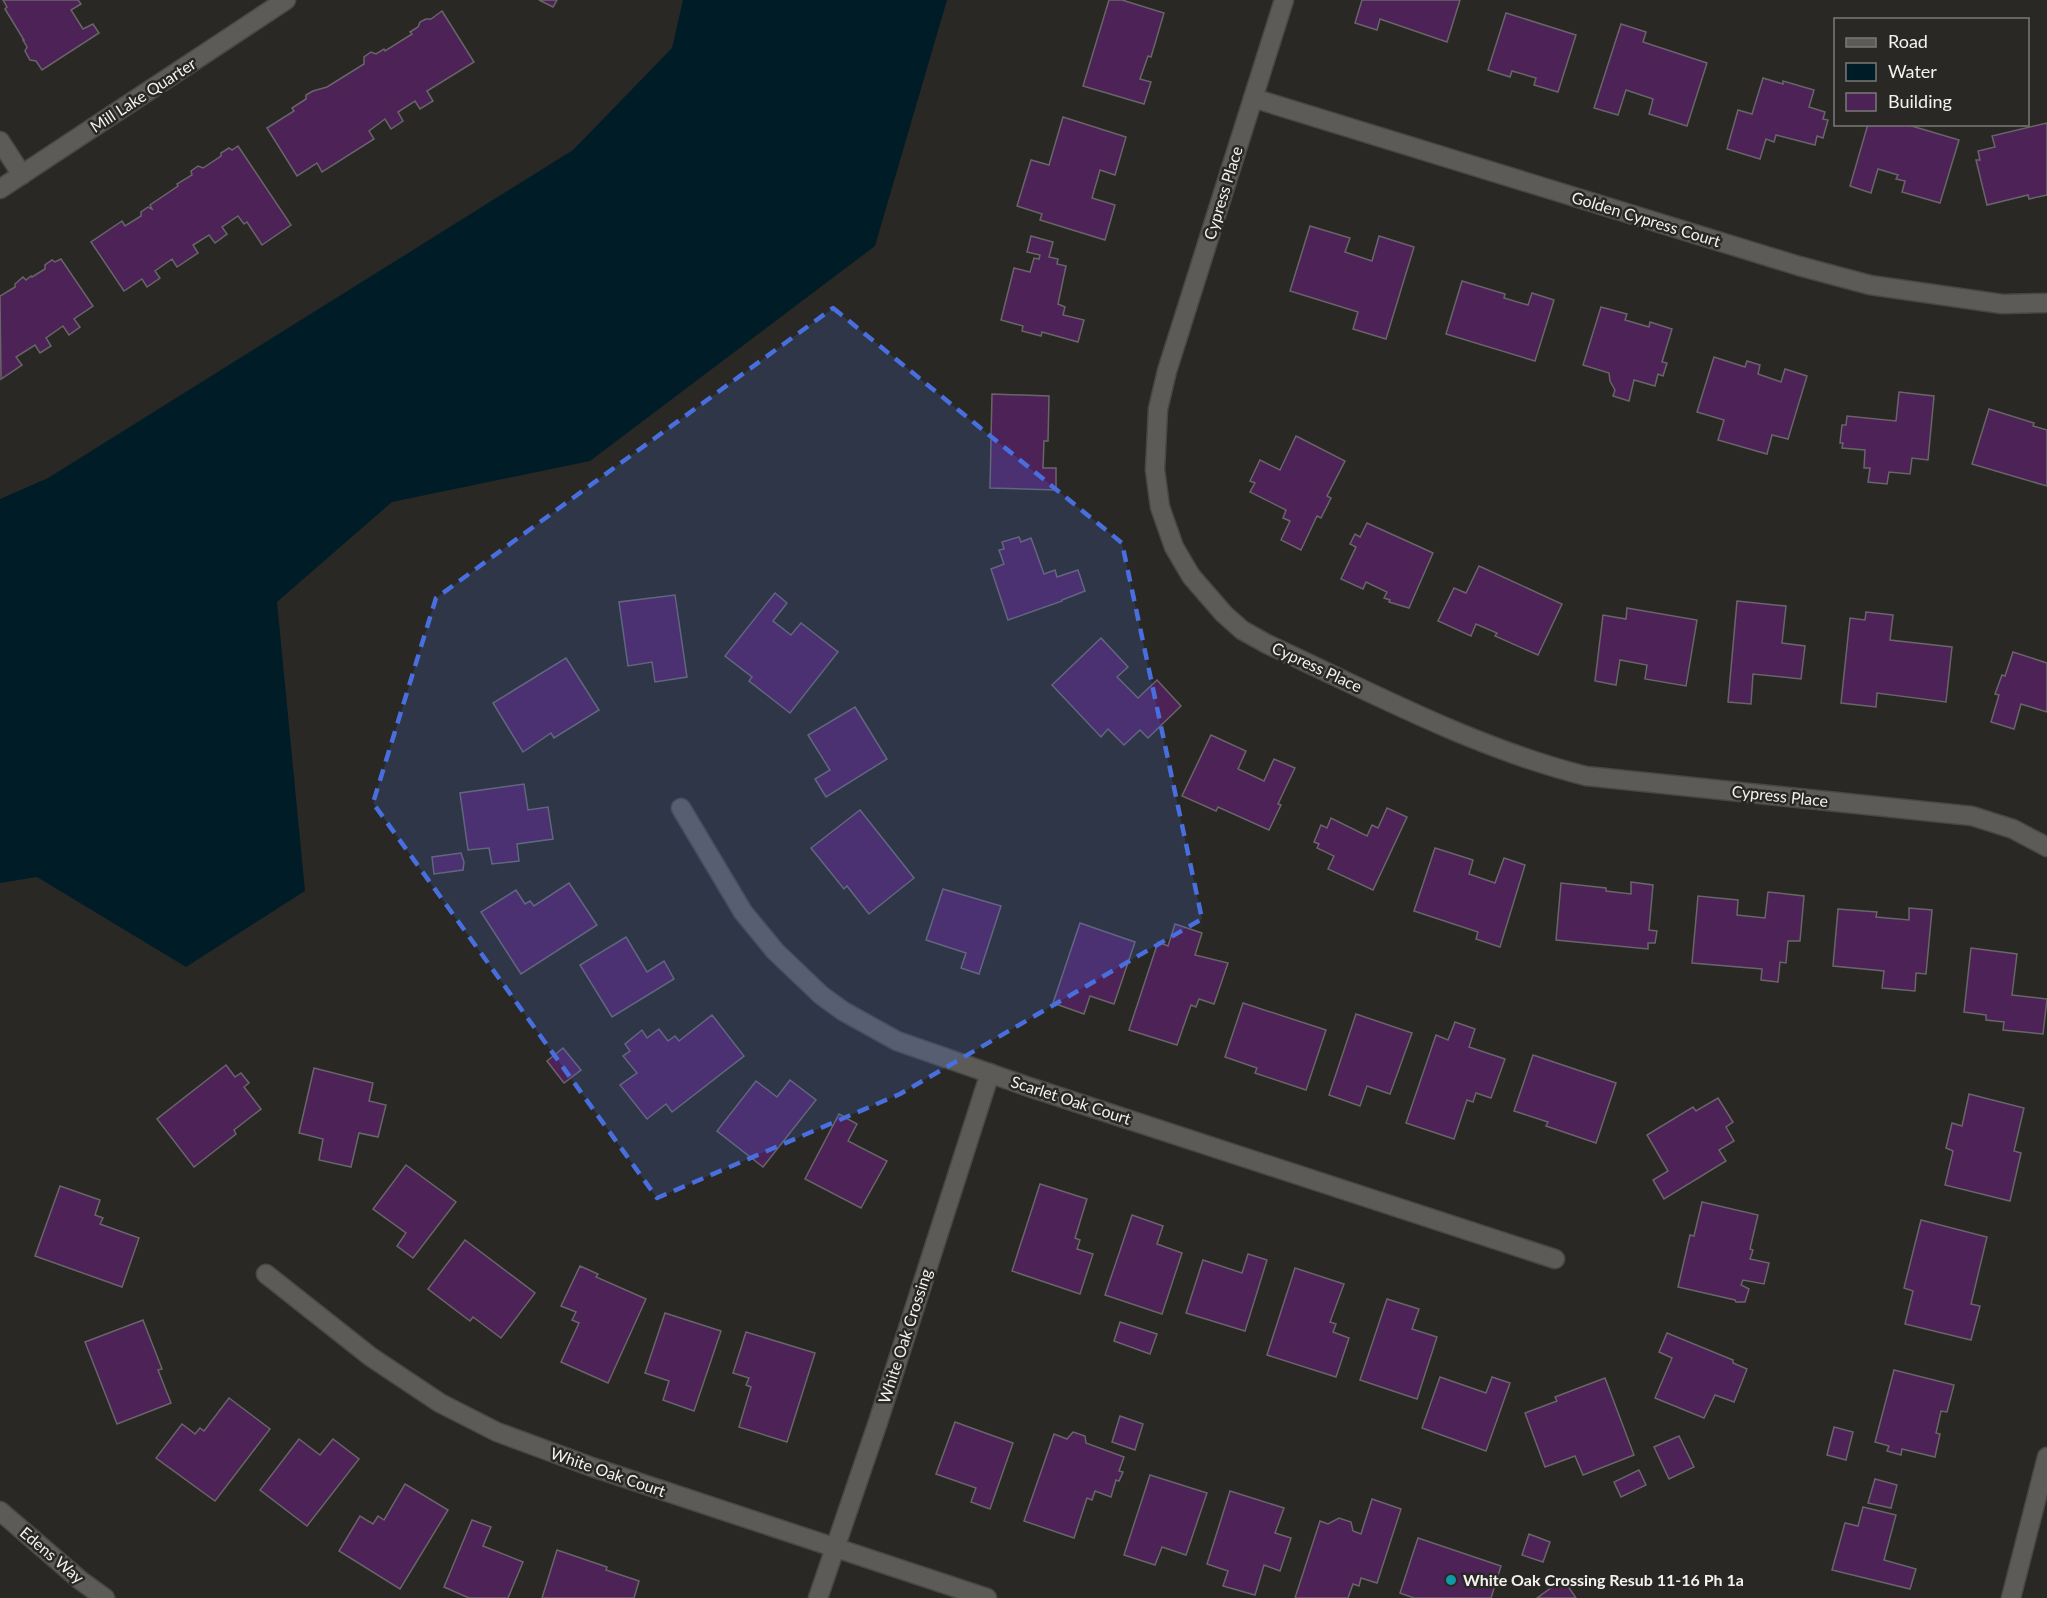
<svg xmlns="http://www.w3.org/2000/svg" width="2047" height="1598" viewBox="0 0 2047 1598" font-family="Lato,sans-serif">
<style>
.water{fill:#001d27}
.building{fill:#4d2257;stroke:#686569;stroke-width:1.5}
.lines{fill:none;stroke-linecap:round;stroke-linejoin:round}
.minor-casing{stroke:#484743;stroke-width:21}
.tertiary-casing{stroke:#484743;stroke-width:21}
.minor{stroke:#5d5b57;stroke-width:18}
.tertiary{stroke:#5d5b57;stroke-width:18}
.marked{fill:#486fdd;fill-opacity:0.2;stroke:#486fdd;stroke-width:4.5;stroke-dasharray:12 8;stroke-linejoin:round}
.culture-dot{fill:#0f9aa8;stroke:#2a2824;stroke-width:2}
.labels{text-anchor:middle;stroke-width:5;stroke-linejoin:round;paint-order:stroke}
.street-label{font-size:16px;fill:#f3f2f0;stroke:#2a2824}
.poi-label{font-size:16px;font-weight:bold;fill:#f3f2f0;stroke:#2a2824;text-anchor:start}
</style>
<rect width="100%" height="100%" fill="#2a2824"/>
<path class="water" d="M683 0H947L875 246 590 461 392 502 277 602 305 891 186 967 37 877 0 883V499L48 478 573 150 672 48Z"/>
<g class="building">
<path d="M3 0H78L81 4 71 10 83 29 93 24 99 33 42 70 36 61 30 60 25 51 27 47 23 40H24L5 9 7 7Z"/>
<path d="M539 0H557L553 7Z"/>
<path d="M1109 0H1122L1164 13 1151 57 1148 56 1140 79 1151 82 1144 104 1083 86Z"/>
<path d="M1362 0H1460L1447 42 1380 19 1377 30 1355 23Z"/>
<path d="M442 11 474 62 427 91 433 101 420 109 415 101 398 112 403 121 391 129 385 119 369 131 374 139 322 172 317 163 297 176 267 128 294 111 292 108 306 99V95L313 91 327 87 364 64V57L371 52 376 54 384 49 385 51 412 34 410 32 418 27 420 22 426 19H431Z"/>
<path d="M1506 13 1576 35 1558 92 1534 85 1536 78 1512 71 1510 77 1488 70Z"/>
<path d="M1621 24 1646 32 1643 42 1707 63 1687 126 1649 114 1653 99 1626 90 1618 115 1594 108Z"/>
<path d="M1763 78 1783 84V81L1814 90 1809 107 1825 112 1823 119 1828 120 1823 138 1817 136 1815 145 1776 135 1774 142 1766 139 1760 159 1727 149 1738 110 1752 114Z"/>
<path d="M1063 117 1126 137 1115 175 1100 170 1092 198 1115 205 1105 240 1040 220 1042 214 1017 206 1031 160 1049 165Z"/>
<path d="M2047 123V195L2029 199 2028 195 1987 205 1976 160H1980L1978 151 1995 147 1992 136Z"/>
<path d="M1868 124H1905L1959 140 1940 203 1902 192 1905 181 1896 179 1898 175 1878 169 1871 193 1850 186Z"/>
<path d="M238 146 291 225 262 245 247 222 244 224 238 216 222 227 227 234 215 243 209 235 193 245 198 253 177 267 172 259 155 271 160 278 147 287 142 279 124 291 91 242 122 221 125 226 141 216V212L148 207 152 209 150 205 178 186 177 184 192 175 191 171 198 166 203 168 221 156V153L229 148 232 150Z"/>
<path d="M1310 226 1350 238 1345 252 1372 261 1379 236 1414 247 1386 339 1353 329 1358 312 1290 291Z"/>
<path d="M1031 236 1053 242 1049 257 1058 259 1057 264 1066 266 1058 304 1065 307 1063 315 1084 320 1078 342 1042 332 1041 336 1022 331 1023 326 1001 320 1014 268 1030 272 1034 258 1039 259 1040 255 1027 252Z"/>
<path d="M61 259 93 306 74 319 80 327 69 335 63 326 46 338 51 346 40 353 35 345 16 357 22 365 1 379 0 296 15 287V284L23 277 26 280 31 276 32 277 45 269V265L52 260 55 262Z"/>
<path d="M1462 281 1505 294 1504 298 1528 305 1532 293 1554 300 1535 361 1446 334Z"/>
<path d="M1601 307 1627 314 1625 320 1649 327 1650 322 1672 329 1662 362 1667 363 1663 376 1658 374 1655 386 1634 380 1629 401 1613 396 1615 390 1610 381 1609 373 1583 365Z"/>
<path d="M1714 357 1745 367 1747 361 1760 365 1758 374 1781 382 1785 369 1807 376 1788 439 1772 435 1767 454 1718 440 1724 420 1697 412Z"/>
<path d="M1899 392 1934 396 1928 460 1912 458 1910 474 1889 472 1887 484 1868 482 1870 468H1864L1865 450 1842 448 1843 443H1840L1842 425H1846L1847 416 1896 421Z"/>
<path d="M992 394 1049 396 1048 441H1044L1043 468H1056V490L990 488Z"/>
<path d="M1989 409 2034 423 2033 426 2047 430V486L1972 464Z"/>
<path d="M1296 436 1345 461 1327 496 1331 498 1321 518 1317 516 1301 550 1281 540 1290 521 1283 518 1286 510 1250 492 1255 483 1250 481 1260 460 1280 470Z"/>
<path d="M1367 523 1433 553 1409 608 1389 602 1390 600 1384 598 1387 592 1366 582 1363 589 1341 579 1356 547 1350 544 1355 534 1360 537Z"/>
<path d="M1019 537 1021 542 1031 538 1044 574 1055 570 1057 577 1078 570 1085 591 1062 600V601L1008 620 991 569 1004 564 999 550 1004 549 1002 542Z"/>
<path d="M1479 566 1562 604 1538 655 1495 636 1497 633 1476 624 1471 636 1438 621 1454 588 1466 593Z"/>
<path d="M775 593 787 603 773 621 791 635 801 623 838 652 790 713 749 681 752 677 725 656Z"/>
<path d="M675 595 687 677 655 682 652 662 628 666 619 602Z"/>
<path d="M1737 601 1786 606 1782 643 1805 646 1801 679 1753 674 1751 704 1728 702Z"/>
<path d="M1627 608 1697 620 1686 686 1645 679 1647 665 1620 660 1616 685 1595 681 1603 615 1626 619Z"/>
<path d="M1866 612 1893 615 1890 640 1952 647 1946 702 1877 693 1876 707 1841 703 1850 618 1865 620Z"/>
<path d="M1101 638 1128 667 1117 677 1138 698 1157 680 1181 706 1148 738 1140 730 1124 745 1108 729 1101 737 1052 685Z"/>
<path d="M2013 652 2047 663V712L2021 704 2014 729 1991 722 1999 695 1995 694 2002 675 2005 676Z"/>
<path d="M566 658 599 710 554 738 551 733 523 752 493 703Z"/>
<path d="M855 707 887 759 826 797 815 779 830 770 808 735Z"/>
<path d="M1211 735 1246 751 1238 769 1264 781 1274 759 1295 768 1278 804 1281 805 1269 830 1218 807 1216 811 1182 796Z"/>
<path d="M524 784 528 810 548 807 553 839 517 844 519 861 492 864 489 848 468 850 460 793Z"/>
<path d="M1387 808 1407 817 1373 890 1328 869 1334 856 1317 848 1319 844 1314 842 1321 825 1327 828 1331 818 1367 836 1372 825 1378 828Z"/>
<path d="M860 810 914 878 869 914 847 886 844 889 811 848Z"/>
<path d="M1435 848 1473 860 1469 874 1495 883 1504 858 1525 865 1500 947 1476 939 1478 932 1414 911Z"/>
<path d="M461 853 464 862 463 870 434 874 432 857Z"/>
<path d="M1631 882 1653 885 1649 930 1657 931 1655 943H1648V949L1556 940 1561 883 1606 888V891L1631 894Z"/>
<path d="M569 883 597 925 521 974 481 912 516 890 525 904 530 901 534 906Z"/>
<path d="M943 889 1001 906 979 974 961 968 966 953 926 940Z"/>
<path d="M1768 892 1804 896 1800 941H1788L1786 963 1780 962 1778 982 1761 980 1762 969 1692 963 1698 896 1738 900 1737 915 1765 918Z"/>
<path d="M1909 908 1932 910 1926 974 1916 973 1915 991 1882 988 1884 971 1833 966 1838 909 1877 912 1876 917 1909 920Z"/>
<path d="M1080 923 1135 942 1114 1004 1090 996 1084 1014 1053 1003Z"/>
<path d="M1175 924 1202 933 1195 955 1228 963 1214 1004 1199 999 1196 1007 1191 1005 1177 1045 1129 1030 1158 942 1168 946Z"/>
<path d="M626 937 647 972 664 961 674 979 612 1017 580 965Z"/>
<path d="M1971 948 2017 954 2012 995 2047 999 2043 1034 2003 1030 2004 1022 1986 1020V1015L1964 1012Z"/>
<path d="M1243 1003 1326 1030 1306 1090 1255 1073 1257 1068 1225 1057Z"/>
<path d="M1356 1014 1412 1033 1390 1094 1367 1086 1360 1106 1329 1095Z"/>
<path d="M712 1015 744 1056 672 1112 666 1104 647 1119 620 1085 637 1073 623 1056 630 1051 625 1044 642 1030 647 1038 659 1029 668 1041 675 1036 679 1041Z"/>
<path d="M1455 1022 1475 1029 1469 1047 1505 1059 1491 1098 1476 1093 1473 1102 1467 1100 1454 1139 1406 1123 1436 1035 1448 1040Z"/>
<path d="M563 1048 581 1070 564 1083 547 1061Z"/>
<path d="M1533 1055 1616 1083 1596 1143 1546 1126 1548 1122 1514 1111Z"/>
<path d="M226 1065 235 1077 241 1073 249 1083 244 1087 261 1109 234 1130 236 1134 194 1167 157 1119Z"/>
<path d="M314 1068 373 1083 369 1101 386 1105 378 1137 359 1133 351 1167 319 1160 323 1139 299 1133Z"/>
<path d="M790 1080 816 1100 763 1167 717 1131 756 1081 777 1097Z"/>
<path d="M1969 1094 2024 1108 2014 1151 2021 1153 2010 1201 1945 1185 1953 1151 1946 1148 1952 1123 1962 1126Z"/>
<path d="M1718 1098 1733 1122 1726 1127 1734 1141 1719 1150 1726 1161 1664 1199 1653 1180 1668 1171 1647 1135 1693 1107 1696 1111Z"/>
<path d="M839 1114 857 1124 848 1141 887 1161 861 1208 805 1179Z"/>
<path d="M406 1165 456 1202 413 1258 397 1246 406 1233 373 1209Z"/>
<path d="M1040 1184 1087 1199 1075 1238 1080 1240 1077 1249 1093 1254 1080 1294 1012 1271Z"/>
<path d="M60 1186 100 1200 95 1215 103 1218 100 1224 139 1238 122 1287 35 1256Z"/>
<path d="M1702 1202 1758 1215 1750 1249 1753 1250 1750 1259 1769 1263 1764 1284 1743 1280 1741 1285 1749 1289 1745 1302H1736L1735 1300 1678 1287 1690 1235 1694 1236Z"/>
<path d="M1132 1215 1163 1226 1157 1244 1182 1253 1162 1314 1105 1295Z"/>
<path d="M1921 1220 1987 1237 1971 1304 1980 1306 1971 1340 1905 1324 1913 1291 1904 1288Z"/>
<path d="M465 1240 535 1293 501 1338 473 1317 470 1321 428 1289Z"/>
<path d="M1248 1254 1267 1260 1245 1331 1186 1313 1203 1260 1242 1273Z"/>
<path d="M580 1266 598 1274 596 1277 646 1299 608 1383 561 1362 579 1323 572 1320 576 1312 561 1306Z"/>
<path d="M1295 1268 1344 1284 1330 1322 1336 1324 1333 1332 1349 1338 1336 1377 1267 1355Z"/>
<path d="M1387 1299 1419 1309 1412 1329 1437 1337 1417 1399 1360 1380Z"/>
<path d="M665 1313 721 1331 694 1411 663 1400 669 1381 645 1373Z"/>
<path d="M143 1320 162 1369 158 1370 171 1403 117 1424 85 1342Z"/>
<path d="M1120 1322 1157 1334 1150 1354 1114 1341Z"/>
<path d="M746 1332 815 1353 787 1442 739 1427 751 1387 746 1385 749 1378 733 1373Z"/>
<path d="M1667 1333 1733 1360V1363L1747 1369 1734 1402 1715 1395 1704 1418 1655 1398 1672 1358 1659 1352Z"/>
<path d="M1894 1370 1954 1385 1947 1412 1941 1411 1936 1433 1940 1434 1935 1457 1902 1449 1901 1455 1887 1451 1889 1446 1875 1442Z"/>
<path d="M1440 1377 1486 1393 1492 1377 1510 1383 1486 1451 1422 1428Z"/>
<path d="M1605 1378 1634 1455 1583 1475 1575 1456 1545 1467 1525 1413 1557 1401 1555 1397Z"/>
<path d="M229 1398 270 1429 215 1501 156 1458 182 1424 195 1434 200 1428 204 1431Z"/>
<path d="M1120 1416 1143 1424 1135 1450 1112 1442Z"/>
<path d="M955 1422 1013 1443 990 1509 971 1502 976 1488 936 1474Z"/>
<path d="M1834 1427 1853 1432 1846 1460 1827 1455Z"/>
<path d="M1073 1432 1085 1436 1086 1443 1124 1457 1119 1471 1123 1472 1119 1481 1116 1480 1111 1497 1095 1491 1092 1500 1087 1498 1074 1538 1024 1521 1054 1434 1067 1439Z"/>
<path d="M1679 1436 1694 1467 1669 1479 1654 1447Z"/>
<path d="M299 1439 320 1455 333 1439 359 1459 307 1526 260 1490Z"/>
<path d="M1639 1470 1646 1485 1621 1497 1614 1482Z"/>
<path d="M1150 1475 1207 1493 1186 1555 1162 1547 1155 1565 1124 1555Z"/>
<path d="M1875 1479 1897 1485 1891 1508 1868 1503Z"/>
<path d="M405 1484 448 1510 400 1589 339 1551 360 1516 373 1524 378 1516 384 1520Z"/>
<path d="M1230 1491 1284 1508 1275 1533 1291 1538 1280 1571 1264 1565 1255 1595 1223 1586 1228 1571 1207 1564Z"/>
<path d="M1372 1499 1401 1509 1377 1583 1361 1578 1359 1586 1353 1584 1348 1598H1295L1320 1521 1328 1524 1339 1518 1351 1522 1353 1531 1361 1534Z"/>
<path d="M1863 1507 1896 1515 1884 1560 1916 1569 1910 1589 1832 1570 1845 1523 1858 1526Z"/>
<path d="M472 1520 491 1527 483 1546 523 1562 508 1598H469L444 1587Z"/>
<path d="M1529 1534 1550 1542 1543 1562 1522 1555Z"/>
<path d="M1418 1538 1501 1566 1491 1598H1414L1400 1593Z"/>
<path d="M557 1550 607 1567 606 1570 639 1581 634 1598H542Z"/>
<path d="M1563 1579 1576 1598H1537Z"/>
</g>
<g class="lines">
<defs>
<g id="minor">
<path d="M1284 0 1167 371 1158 409 1155 470 1160 507 1174 547 1191 576 1224 614 1242 630 1267 644C1371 692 1474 748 1586 776L1972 816 2013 829 2047 847"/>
<path d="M1253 98 1799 266 1870 285 2002 304 2047 303"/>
<path d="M0 141 22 175"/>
<path d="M0 189 286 0"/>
<path d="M681 808 743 912 775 951 821 995 843 1011 897 1041 1029 1087 1555 1259"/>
<path d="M266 1274 371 1357 440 1403 497 1432 592 1467 987 1598"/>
<path d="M818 1598 878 1422 990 1073"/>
<path d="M2011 1598 2047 1457"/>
</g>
<path id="tertiary" d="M0 1511 80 1580 105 1598"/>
</defs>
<use href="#minor" class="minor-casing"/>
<use href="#tertiary" class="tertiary-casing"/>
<use href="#minor" class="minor"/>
<use href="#tertiary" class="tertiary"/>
</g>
<path class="marked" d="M833 308 1122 543 1202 919 900 1094 657 1198 373 803 436 598Z"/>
<circle class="culture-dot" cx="1451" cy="1580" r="6"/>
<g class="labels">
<g class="street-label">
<text transform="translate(143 95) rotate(-33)" y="6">Mill Lake Quarter</text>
<text transform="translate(1223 193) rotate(-73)" y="6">Cypress Place</text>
<text transform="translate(1646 219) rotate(17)" y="6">Golden Cypress Court</text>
<text transform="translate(1317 667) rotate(25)" y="6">Cypress Place</text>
<text transform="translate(1780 796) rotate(6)" y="6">Cypress Place</text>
<text transform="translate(1071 1100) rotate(18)" y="6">Scarlet Oak Court</text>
<text transform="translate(905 1336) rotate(-72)" y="6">White Oak Crossing</text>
<text transform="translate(608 1472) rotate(19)" y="6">White Oak Court</text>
<text transform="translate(52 1555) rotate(40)" y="6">Edens Way</text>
</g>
<g class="poi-label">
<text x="1463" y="1586">White Oak Crossing Resub 11-16 Ph 1a</text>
</g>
</g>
<rect x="1834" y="18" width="195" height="108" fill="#2a2824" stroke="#7a7976" stroke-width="1.5"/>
<rect x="1846" y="38" width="30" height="9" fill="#5d5b57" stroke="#7a7976" stroke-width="1.5"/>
<text x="1888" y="48" font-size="18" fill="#f3f2f0">Road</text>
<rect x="1846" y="63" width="30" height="18" fill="#001d27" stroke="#7a7976" stroke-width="1.5"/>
<text x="1888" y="78" font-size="18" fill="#f3f2f0">Water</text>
<rect x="1846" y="93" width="30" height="18" fill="#4d2257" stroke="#7a7976" stroke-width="1.5"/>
<text x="1888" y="108" font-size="18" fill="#f3f2f0">Building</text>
</svg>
